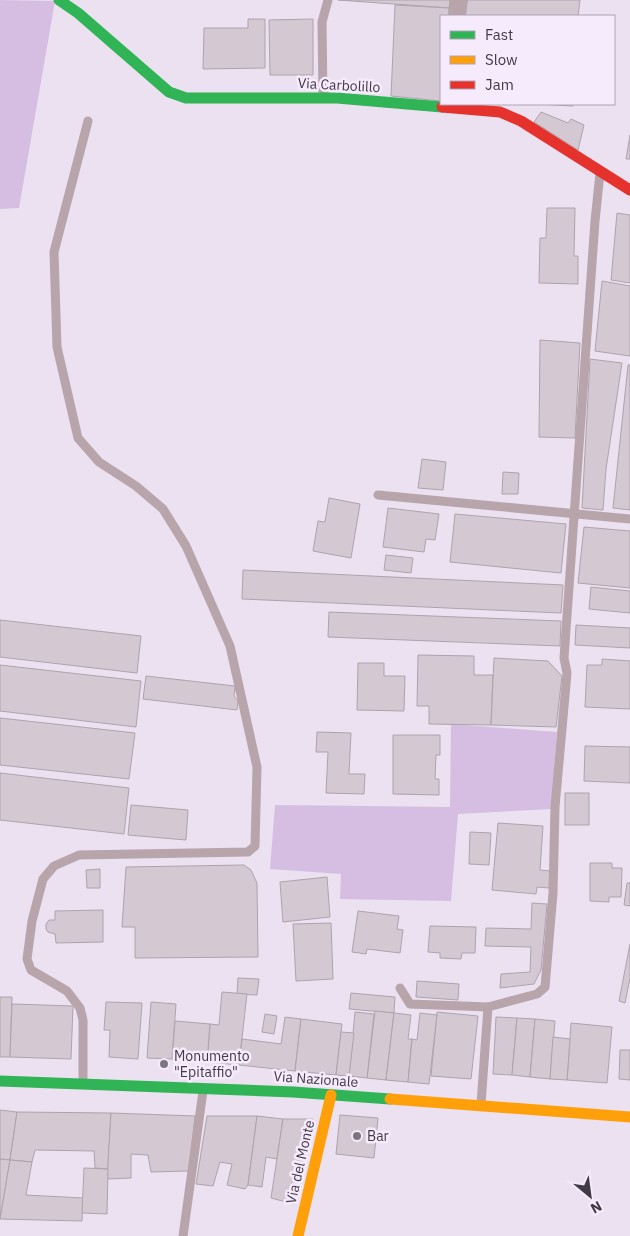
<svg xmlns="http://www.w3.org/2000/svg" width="630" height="1236" viewBox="0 0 630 1236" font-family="'IBM Plex Sans',sans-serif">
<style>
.green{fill:#d6bee2}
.building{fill:#d4c9d2;stroke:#aea3ac}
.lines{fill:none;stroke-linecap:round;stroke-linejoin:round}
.lane{stroke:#b8a4ab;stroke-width:9}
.street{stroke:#b8a4ab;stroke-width:18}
.fast{stroke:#30b455;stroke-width:11}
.slow{stroke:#ff9f0a;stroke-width:11}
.jam{stroke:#e5322d;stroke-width:11}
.poi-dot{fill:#7c7481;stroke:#f6ebfc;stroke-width:2}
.labels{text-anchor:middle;stroke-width:5;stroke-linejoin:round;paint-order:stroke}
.street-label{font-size:14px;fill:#413a45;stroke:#f6ebfc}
.poi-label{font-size:14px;fill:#413a45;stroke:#f6ebfc;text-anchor:start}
</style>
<rect width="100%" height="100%" fill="#ebe1f1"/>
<g class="green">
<path d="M0 0 55 1 19 208 0 209Z"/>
<path d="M451 724 557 732 551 809 458 814 451 901 340 899 341 874 270 869 275 805 450 807Z"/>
</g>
<g class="building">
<path d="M338 0H450L449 8Z"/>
<path d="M465 0H580L578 16H464Z"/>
<path d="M395 5 449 8V16H441V101L391 96Z"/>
<path d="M248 19H265V68L203 69 204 28H248Z"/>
<path d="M313 19V75H270L269 20Z"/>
<path d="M537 104H573V106Z"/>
<path d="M541 112 568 123 571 119 584 125 578 150 534 122Z"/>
<path d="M630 135V159H626Z"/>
<path d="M547 208H575L574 256H578V284L539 283 540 238H546Z"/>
<path d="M617 213 630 215V283L611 280Z"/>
<path d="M602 281 630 286V356L595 351Z"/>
<path d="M540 340 580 343 575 438 539 437Z"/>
<path d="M590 359 622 363 606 469 603 510 582 508Z"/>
<path d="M628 365H630V510L613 508Z"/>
<path d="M422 459 446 462 443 490 418 488Z"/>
<path d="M503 472 519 473 518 494H502Z"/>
<path d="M329 498 360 504 351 558 313 551 318 521 325 522Z"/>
<path d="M388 508 439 514 435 540 426 539 424 552 383 547Z"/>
<path d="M455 514 566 524 561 573 450 562Z"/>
<path d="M584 527 630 531V588L578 583Z"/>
<path d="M386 555 413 558 411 573 384 570Z"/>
<path d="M243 570 563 585 561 613 242 599Z"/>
<path d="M591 587 630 591V613L589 609Z"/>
<path d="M329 612 561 621 560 646 328 637Z"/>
<path d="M0 620 141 636 137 673 0 657Z"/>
<path d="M576 625 630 628V648L575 645Z"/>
<path d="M418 655 474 656V675H493L491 725 429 724V706H417Z"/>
<path d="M494 658 548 661 562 676 556 727 491 725Z"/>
<path d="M602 659 630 661V709L585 707 587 665H602Z"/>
<path d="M358 663H384V676H405L404 711 357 710Z"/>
<path d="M0 665 141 681 136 727 0 711Z"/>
<path d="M146 676 235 686 234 696 238 701 237 710 143 699Z"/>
<path d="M0 718 135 733 129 779 0 765Z"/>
<path d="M317 732 351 733 349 774H365L364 794 326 793 328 752H316Z"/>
<path d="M393 735H440V755H436L435 779H439V795L393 794Z"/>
<path d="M585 746 630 747V783L584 781Z"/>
<path d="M0 773 129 788 124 834 0 820Z"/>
<rect x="565" y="793" width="24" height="32"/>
<path d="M131 805 188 810 186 840 128 835Z"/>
<path d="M498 823 543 826 540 870 550 871 549 888 537 887 536 894 492 890Z"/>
<path d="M470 832 491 833 489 865 469 864Z"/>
<path d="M590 863H612V868H622L621 897H609V902L590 901Z"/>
<path d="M244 865 251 870 257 883 258 957 135 958V927H122L126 867Z"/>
<path d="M100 869V888H87L86 870Z"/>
<path d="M327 877 330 917 283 922 280 882Z"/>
<path d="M627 883H630V906L624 905Z"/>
<path d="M532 903 547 904 541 970 534 984 500 988 501 974 530 972 531 947 485 946 486 928 531 929Z"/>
<path d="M103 910V942L56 943 55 934 48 932 46 929V924L49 920H55V911Z"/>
<path d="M358 911 399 916 397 929 403 930 400 953 367 949 366 954 352 952Z"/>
<path d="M331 923 333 979 296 981 293 924Z"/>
<path d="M430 926 476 927 475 953H462L461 959 440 958V953L428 952Z"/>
<path d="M630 944V978L625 1003 619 1001Z"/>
<path d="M238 978 259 979 257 995 237 994Z"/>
<path d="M417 981 459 984 458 1000 416 997Z"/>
<path d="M222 992 247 994 239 1065 207 1062 210 1024 219 1025Z"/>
<path d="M351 993 395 997 394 1013 349 1009Z"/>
<path d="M0 997H12L10 1057H0Z"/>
<path d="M106 1002 142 1003 138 1059 109 1057 110 1030H104Z"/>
<path d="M151 1002 176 1004 172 1059 147 1058Z"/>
<path d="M12 1004 73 1006 71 1059 10 1057Z"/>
<path d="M375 1011 394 1013 386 1080 367 1078Z"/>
<path d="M355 1012 374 1014 367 1078 349 1076Z"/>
<path d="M437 1012 478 1016 471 1079 431 1076Z"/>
<path d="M394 1013 411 1015 408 1039H412L408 1082 386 1080Z"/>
<path d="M420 1013 437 1015 429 1084 408 1082 412 1039 417 1040Z"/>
<path d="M265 1014 277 1016 274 1034 262 1032Z"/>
<path d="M285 1017 301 1019 295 1071 239 1065 242 1039 281 1044Z"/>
<path d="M496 1017 517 1018 512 1075 493 1074Z"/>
<path d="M517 1018 535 1019 530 1077 512 1075Z"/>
<path d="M301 1019 342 1024 336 1075 295 1071Z"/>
<path d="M535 1019 555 1021 550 1079 530 1077Z"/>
<path d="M175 1021 210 1024 207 1062 172 1059Z"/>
<path d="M571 1023 612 1027 607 1083 567 1080Z"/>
<path d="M341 1032 354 1033 349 1076 336 1075Z"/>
<path d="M553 1037 570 1039 567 1080 550 1079Z"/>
<path d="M620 1050H630V1080L619 1079Z"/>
<path d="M0 1110 17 1112 10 1160 0 1159Z"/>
<path d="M17 1112 111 1113 108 1169 95 1168 94 1151 35 1150 32 1162 10 1160Z"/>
<path d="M111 1113 195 1116 189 1171 151 1172 148 1155 131 1154V1178L107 1179Z"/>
<path d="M340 1115 378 1118 374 1158 336 1154Z"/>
<path d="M207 1116H257L248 1185 245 1189 227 1185 232 1164 220 1162 213 1186 196 1184Z"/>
<path d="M257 1116 283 1119 277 1159 266 1157 262 1187 248 1185Z"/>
<path d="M283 1119H313L294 1204 271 1198Z"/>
<path d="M0 1159 10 1160 0 1219Z"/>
<path d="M10 1160 32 1162 26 1195 83 1198 82 1221 0 1219Z"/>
<path d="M84 1168 108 1169 107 1214 82 1213Z"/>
</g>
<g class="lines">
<g class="lane">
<path d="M323 98 322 22 328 0"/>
<path d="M378 495 630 519"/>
<path d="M400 988 410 1004 488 1007"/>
<path d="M83 1081V1020L80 1008 67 991 31 970 27 959 32 921 43 879 54 866 79 855 248 852 255 846 257 767 230 646 186 546 163 509 136 486 99 462 78 438 57 347 54 252 88 121"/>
<path d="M481 1104 488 1007 537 994 545 987 553 893 555 807 567 673 564 658 595 221 600 173"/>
<path d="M183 1236 203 1091"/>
</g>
<path class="street" d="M457 16 459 0"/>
<g class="fast">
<path d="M59 0 78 13 169 92 186 98H337L442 107"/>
<path d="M0 1081 293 1092 390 1099"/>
</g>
<g class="slow">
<path d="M390 1099 630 1117"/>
<path d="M298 1236 331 1095"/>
</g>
<path class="jam" d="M442 107 500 112 521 121 630 190"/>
</g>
<g class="poi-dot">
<circle cx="164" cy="1064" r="5"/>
<circle cx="357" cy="1136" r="5"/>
</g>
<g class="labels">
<g class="street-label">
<text transform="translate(339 85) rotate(3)" y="5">Via Carbolillo</text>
<text transform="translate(316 1079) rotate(4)" y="5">Via Nazionale</text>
<text transform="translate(300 1162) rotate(-77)" y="5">Via del Monte</text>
</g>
<g class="poi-label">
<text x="174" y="1061">Monumento<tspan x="174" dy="16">"Epitaffio"</tspan></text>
<text x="367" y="1141">Bar</text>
</g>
</g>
<rect x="440" y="15" width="175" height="90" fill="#f6ebfc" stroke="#aea4b3"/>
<rect x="450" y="31" width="25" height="8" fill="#30b455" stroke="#aea4b3"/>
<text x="485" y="40" font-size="15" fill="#413a45">Fast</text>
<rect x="450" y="56" width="25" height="8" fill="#ff9f0a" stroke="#aea4b3"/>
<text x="485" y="65" font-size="15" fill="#413a45">Slow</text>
<rect x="450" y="81" width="25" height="8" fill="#e5322d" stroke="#aea4b3"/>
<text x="485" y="90" font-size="15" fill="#413a45">Jam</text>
<g transform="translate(590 1196) rotate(151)" stroke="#f6ebfc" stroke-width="4" paint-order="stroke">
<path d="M0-4L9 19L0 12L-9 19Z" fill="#413a45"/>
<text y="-8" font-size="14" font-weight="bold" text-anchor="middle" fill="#413a45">N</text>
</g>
</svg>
